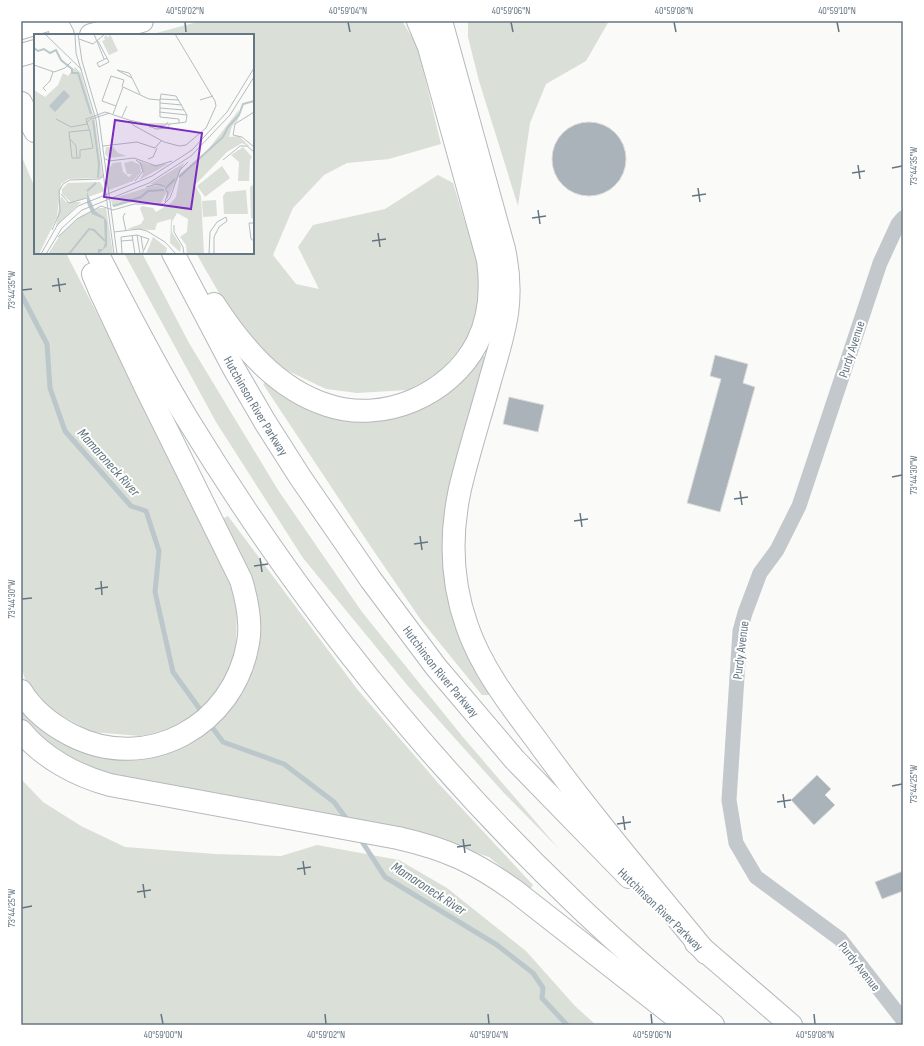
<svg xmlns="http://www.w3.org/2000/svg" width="924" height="1046" viewBox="0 0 924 1046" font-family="'Sofia Sans Condensed',sans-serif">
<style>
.green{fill:#dadfd7}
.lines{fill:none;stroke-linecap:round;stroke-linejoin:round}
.stream{stroke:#bbc7cb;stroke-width:5}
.building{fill:#aab3b9;stroke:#dcdcda}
.primary-casing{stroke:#b5babe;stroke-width:24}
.highway-casing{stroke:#b4b9bd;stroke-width:24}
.street{stroke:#c3c8cc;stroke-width:15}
.primary{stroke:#fff;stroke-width:22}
.highway{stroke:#fff;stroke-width:22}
.ticks{fill:none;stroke:#657683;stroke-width:1.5}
.labels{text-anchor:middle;stroke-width:4;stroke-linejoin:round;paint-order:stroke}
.street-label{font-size:13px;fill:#657683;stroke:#fff}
.water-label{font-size:14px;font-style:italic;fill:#60757c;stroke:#fff}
.inset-river{fill:none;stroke:#bbc7cb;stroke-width:2}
.inset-road{fill:none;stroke:#b5bdc2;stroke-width:1}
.view{fill:#7b2cbf;fill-opacity:0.15;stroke:#7b2cbf;stroke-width:2}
.inset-edge{fill:none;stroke:#657683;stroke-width:2}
.neatline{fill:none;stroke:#657683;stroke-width:1.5}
.ticks-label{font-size:10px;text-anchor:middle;fill:#657683}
</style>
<rect width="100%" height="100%" fill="#fafaf8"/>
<g class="green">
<path d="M201 21H402L417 45 441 144 389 159 347 163 324 175 293 208 273 255 296 284 319 289 298 247 313 225 385 209 438 175 453 183 478 265 481 299 469 339 437 375 408 390 357 393 326 389 286 370 262 353 234 319 196 253H253V35H149Z"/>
<path d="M468 21H609L586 61 546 84 530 123 518 206 479 81 468 37Z"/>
<path d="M21 155 35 188V253H66L213 540 237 599 236 655 222 683 213 697 193 717 172 729 140 736 92 732 51 710 25 679 21 666Z"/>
<path d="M124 253H142L189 343 278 490 362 612 462 736 559 849 503 792 408 686 303 558 216 422Z"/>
<path d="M482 355 489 359 447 562 495 695H482L421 620 371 547 263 384 270 379 343 419H386L423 408 448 393Z"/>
<path d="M228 516 357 689 439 784 533 885 530 890 489 857 453 845 135 781 81 766 46 748 21 718 22 710 77 747 181 746 205 733 227 713 242 694 260 644 256 595 222 519Z"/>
<path d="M21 779 43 802 81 826 125 847 215 854 281 856 317 845 399 860 447 888 526 951 575 1006 596 1025H21Z"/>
</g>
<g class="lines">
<g class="stream">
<path d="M21 294 47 344 50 388 65 431 131 506 146 511 159 551 155 592 173 672 204 715"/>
<path d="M209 723 223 742 284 764 334 802 349 822"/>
<path d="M359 837 385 877 497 945 533 973 543 988 542 998 567 1025"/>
</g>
</g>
<g class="building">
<circle cx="589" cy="159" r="37"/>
<path d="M715 355 748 364 743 383 755 387 720 512 687 503 721 379 710 376Z"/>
<path d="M509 397 544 405 538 432 503 424Z"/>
<path d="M817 775 831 789 825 795 835 805 814 825 791 800Z"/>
<path d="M903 871V891L882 899 875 882Z"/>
</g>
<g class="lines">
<defs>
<g id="primary">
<path d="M21 28 44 21"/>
<path d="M91 35 142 21"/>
<path d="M21 55 35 51"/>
</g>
<g id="highway">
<path d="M56 21 63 35"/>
<path d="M441 21 504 249C515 299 505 330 491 377 481 414 469 451 460 489 450 535 451 581 467 626 481 667 509 704 535 738 588 812 648 882 706 953"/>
<path d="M21 103 35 131"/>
<path d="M97 253C126 309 155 366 188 420 295 595 423 757 571 899 616 943 664 984 713 1025"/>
<path id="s1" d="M173 253 233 367 265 422 300 477 371 580 436 667 515 760 629 877"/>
<path d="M214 304C242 347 277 389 327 405 383 424 450 395 477 343 490 317 492 289 488 260L429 47 418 21"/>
<path d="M21 691C33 711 50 724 71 735 147 774 234 726 248 643 252 622 247 600 241 580L146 388 101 293 93 274"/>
<path d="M21 731C43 758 77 776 110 785L398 838C446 849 475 862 515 891L686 1025"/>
<path d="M696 943 791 1025"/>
</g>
</defs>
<use href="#primary" class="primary-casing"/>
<use href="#highway" class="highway-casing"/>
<path class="street" d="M903 218 898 224 880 263 799 506 777 550 760 573 745 613 740 631 729 800 736 843 756 877 840 939 903 1020"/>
<use href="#primary" class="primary"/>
<use href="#highway" class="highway"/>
</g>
<path class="ticks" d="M185 22 186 32M348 22 350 32M511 22 513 32M674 22 676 32M837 22 839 32M858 165 860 179M892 168 902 166M852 173 865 171M698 188 700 202M692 196 706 194M538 210 540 224M532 218 546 216M378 233 380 247M372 241 386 239M58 278 60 292M52 286 66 284M22 290 32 289M892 477 902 475M740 491 742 505M734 499 748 497M580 513 582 527M574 521 588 519M420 536 422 550M414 544 428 542M260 558 262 572M254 566 268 564M101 581 102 595M95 589 108 587M22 599 32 598M892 786 902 784M783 794 785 808M777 802 791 800M623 816 625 830M617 824 631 822M463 839 465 853M457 847 471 845M303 861 305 875M297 869 311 867M143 884 145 898M137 892 151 890M22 908 32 906M161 1014 163 1024M325 1014 326 1024M488 1014 489 1024M651 1014 652 1024M814 1014 815 1024"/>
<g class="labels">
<g class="street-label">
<text transform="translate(851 349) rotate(-72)" y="5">Purdy Avenue</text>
<text dy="5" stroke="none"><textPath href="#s1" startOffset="174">Hutchinson River Parkway</textPath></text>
<text transform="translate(740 650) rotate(-83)" y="5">Purdy Avenue</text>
<text dy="5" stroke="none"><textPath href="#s1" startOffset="498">Hutchinson River Parkway</textPath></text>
<text transform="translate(661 909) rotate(44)" y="5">Hutchinson River Parkway</text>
<text transform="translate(860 966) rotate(52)" y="5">Purdy Avenue</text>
</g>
<g class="water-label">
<text transform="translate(109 462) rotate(48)" y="5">Mamaroneck River</text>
<text transform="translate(429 888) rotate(33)" y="5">Mamaroneck River</text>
</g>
</g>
<g transform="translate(34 34)">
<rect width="220" height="220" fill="#fafaf8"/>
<path d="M76 0 84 17 75 21 68 7 71 6 70 3 72 1 74 4ZM41 33 47 39 61 87 69 144 35 145 27 150 23 183 5 220H0V56L11 63 24 51 29 39 34 42ZM205 76 204 86 198 92 195 103 205 102 216 113 208 109 193 118 161 151 167 162 170 220H153L152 211 146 203 153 198 154 185 143 179 138 188V198L147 212 146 218 136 209 137 185 123 189 121 196 93 195 107 190 110 185 106 174 108 172 119 174 122 178 137 169 142 163 146 140 172 118ZM72 113H79L84 119 93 122 75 124 71 120ZM209 113 218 123 216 126 215 147H204L205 128 197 121ZM98 127 106 131 107 138 99 147 75 156 73 137 79 129 87 128 89 138 95 143 98 140H93L90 129ZM105 127 116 131 134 130 105 146 109 140ZM150 129 133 166 132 153 116 150ZM188 132 196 144 171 163 163 152ZM66 148 71 157 40 168H37L28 160V155L34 149ZM220 150V185L217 184 216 153ZM127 151 133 157 127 169 103 167 80 173 78 171 77 165 118 152ZM212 156 214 180H190L189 162 192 158ZM27 162 32 168H47L22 192ZM182 166 183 182 169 183 168 167ZM65 174H72L79 220H14L27 200 47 182ZM119 203 133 214 132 219 112 220Z" fill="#dadfd7"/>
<path d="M30 56 36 62 21 78 15 72ZM53 158 61 177 71 184 73 188V212L64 220V215H69L71 209 70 185 58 180 53 169Z" fill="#bbc7cb"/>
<path class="inset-river" d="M0 14 4 17 10 15 16 19 22 16 27 26 38 35V39H44L57 80M59 86 65 130 64 144M145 143 189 103 194 93 205 81 209 70 220 67M132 154 141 145M53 157 62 149M79 172 107 163 114 157 130 156M35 220 55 195 60 196 71 207"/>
<path class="inset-road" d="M11 0 48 36M41 0 42 19 62 86 80 220M44 0 48 27 65 85 83 220M60 0 70 25M45 5 59 10 71 0M64 7 75 28 65 33 63 29 73 24M0 31 20 38 31 34 37 28M98 44 83 36 95 39 96 40 106 60M12 57 9 54 16 47 19 38M126 65 145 66M126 66 127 60 142 62 153 81 152 88 145 89M166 66 179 62M126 69 148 71M82 72 68 67 77 42 90 46 88 53M126 74 150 76M125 78 153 81M79 80 89 53 115 65 126 66V83L145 85V89L136 90H113L95 86M88 83 93 72M22 85 37 93 53 90M52 89 57 85 76 79M111 90 122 95 133 94 136 90M115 93 132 91 134 88M55 96 35 98 38 124H46V116L59 114 56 98 52 85 71 78 95 86 99 91 130 108 145 112 152 111 172 94 182 72 181 67 141 0M199 101 201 90 220 78M199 101 208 103 220 113M36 105 42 112 43 124M69 112 103 108 121 114 127 107M70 124 75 127 100 124 122 132 138 127M114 125 119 123 123 114M189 126 206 112H213L220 118M101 147 109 137 107 130 102 126M112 153 123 150 130 152 134 159 131 168M27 160 35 169 53 164M91 179 89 183 92 197M140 191V198L149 213 150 220M220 193 219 189H215L217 205 220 207M18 196 26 178 25 157 29 150 36 146 66 145 70 140M80 198 105 195 113 197 131 208 142 220M98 201 101 220M103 201 106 220M107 202 109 216M24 203 43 185 67 172 79 176 100 170H130L136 164 146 136 154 128M87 207 99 206M7 220 24 190 44 172 118 142 158 116 193 78 220 34M12 220 28 194 48 176 115 149 157 122 196 81 220 43M88 220 87 203 103 201 115 205 108 220M175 220 176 198 183 188 192 183 193 187 185 193 180 203V220"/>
<path class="view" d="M81 86 168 99 157 175 70 163Z"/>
<rect width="220" height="220" class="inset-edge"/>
</g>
<rect width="924" height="1046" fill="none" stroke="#ffffff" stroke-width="44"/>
<rect x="22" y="22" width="880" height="1002" class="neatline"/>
<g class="ticks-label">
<text x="185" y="14">40°59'02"N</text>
<text x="348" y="14">40°59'04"N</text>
<text x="511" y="14">40°59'06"N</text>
<text x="674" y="14">40°59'08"N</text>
<text x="837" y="14">40°59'10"N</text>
<text transform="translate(913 166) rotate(-90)" y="4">73°44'35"W</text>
<text transform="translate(11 290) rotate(-90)" y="4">73°44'35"W</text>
<text transform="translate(913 475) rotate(-90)" y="4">73°44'30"W</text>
<text transform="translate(11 599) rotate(-90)" y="4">73°44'30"W</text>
<text transform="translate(913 784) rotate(-90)" y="4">73°44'25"W</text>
<text transform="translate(11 908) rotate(-90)" y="4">73°44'25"W</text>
<text x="163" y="1038">40°59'00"N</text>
<text x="326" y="1038">40°59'02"N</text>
<text x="489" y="1038">40°59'04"N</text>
<text x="652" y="1038">40°59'06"N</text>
<text x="815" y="1038">40°59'08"N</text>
</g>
</svg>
